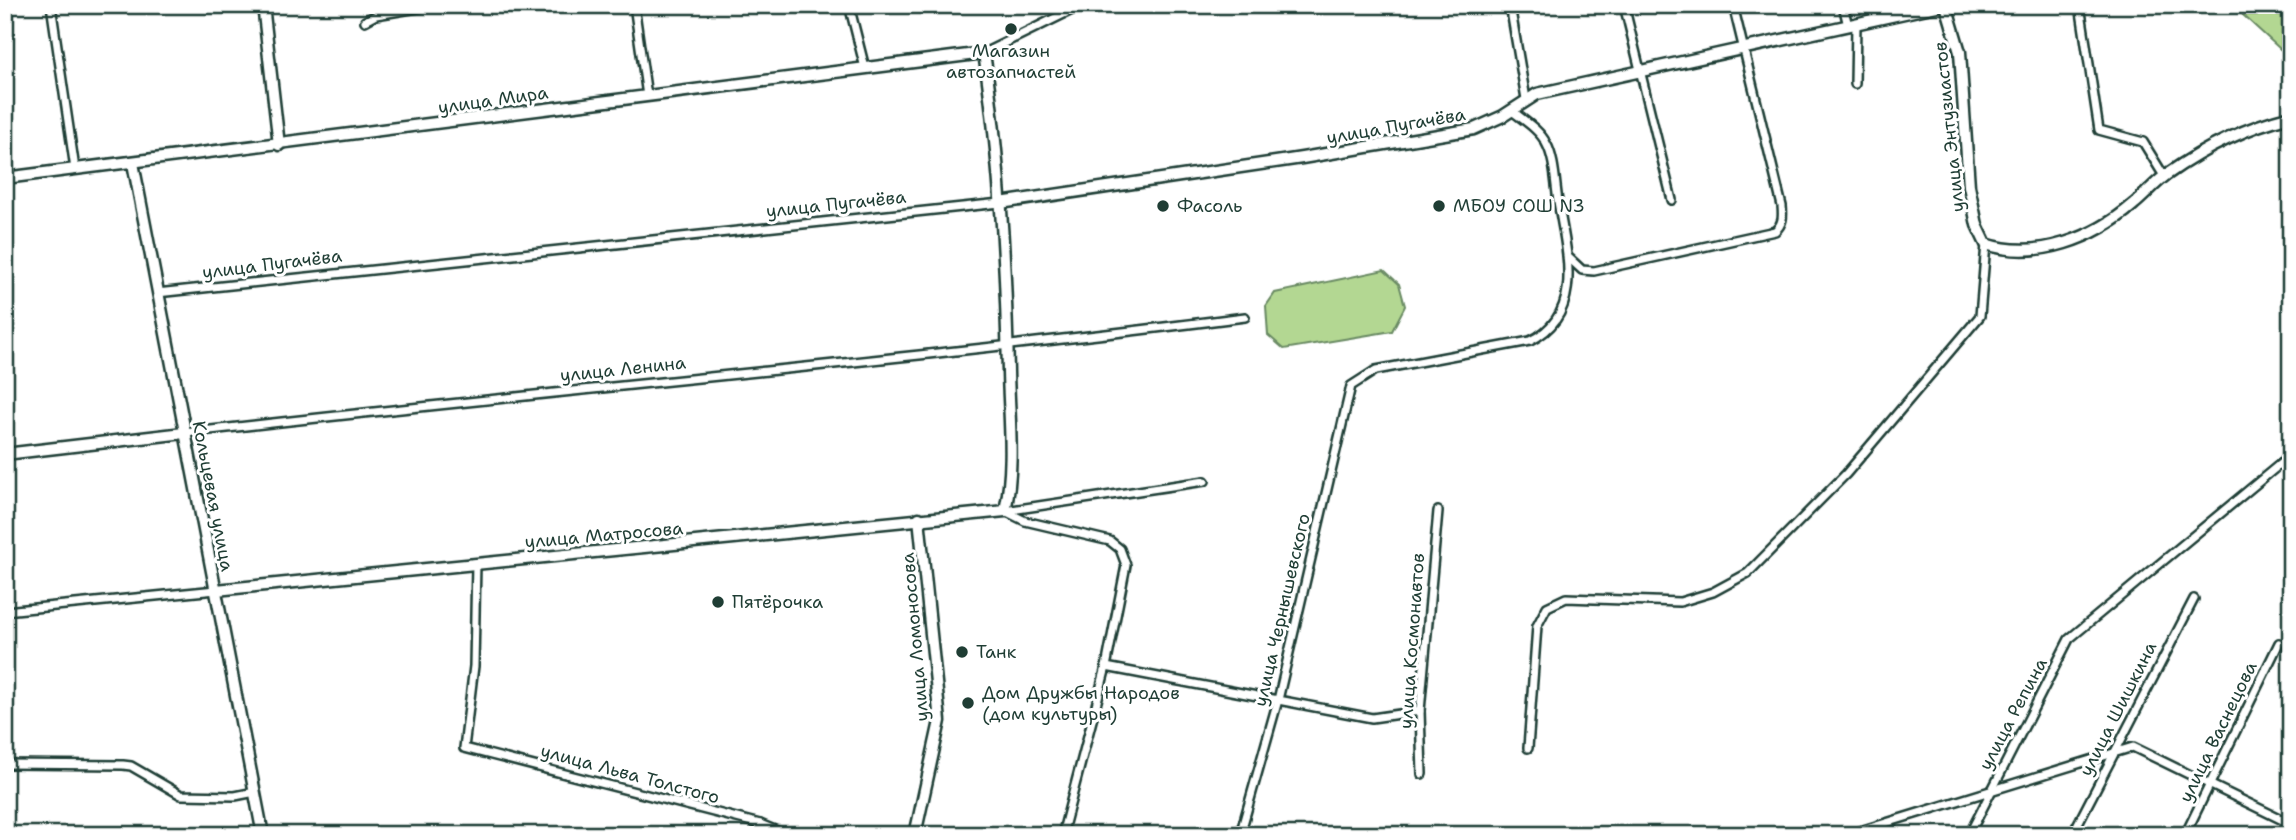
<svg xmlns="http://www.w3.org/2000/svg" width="2296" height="840" viewBox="0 0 2296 840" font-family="'Shantell Sans',sans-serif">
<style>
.green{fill:#b3d792;stroke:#698a63;stroke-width:2}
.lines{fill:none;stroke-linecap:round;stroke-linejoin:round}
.street-casing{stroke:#1f3d34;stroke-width:12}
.secondary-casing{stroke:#1f3d34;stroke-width:15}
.street{stroke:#fff;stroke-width:7}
.secondary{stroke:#fff;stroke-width:10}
.poi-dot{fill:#1f3d34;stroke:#fff;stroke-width:2.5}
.labels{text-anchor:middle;stroke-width:6;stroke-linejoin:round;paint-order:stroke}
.poi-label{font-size:18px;fill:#1f3d34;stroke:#fff;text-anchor:start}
.street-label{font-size:18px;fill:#1f3d34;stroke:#fff}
</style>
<rect width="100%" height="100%" fill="#fff"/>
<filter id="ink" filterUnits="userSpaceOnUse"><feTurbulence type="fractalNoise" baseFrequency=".0143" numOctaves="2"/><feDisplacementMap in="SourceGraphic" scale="14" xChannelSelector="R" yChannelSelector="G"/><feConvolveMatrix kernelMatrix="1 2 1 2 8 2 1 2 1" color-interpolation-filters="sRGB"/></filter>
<g filter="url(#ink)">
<g class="green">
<path d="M2232 5H2291V59Z"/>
<path d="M1384 270 1399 284 1405 306 1392 331 1284 349 1268 335 1266 306 1275 293Z"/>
</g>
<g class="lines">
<defs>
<g id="street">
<path d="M51 5 75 169"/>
<path d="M634 5 647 96"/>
<path d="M849 5 865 68"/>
<path d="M1510 5 1526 99"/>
<path d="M1624 5 1672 200"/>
<path d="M1843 5 1848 26"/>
<path d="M2080 5 2099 130 2143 142 2164 176"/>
<path d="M365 21 376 15 436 5"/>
<path d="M984 53 1082 5"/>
<path d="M1855 84 1856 24"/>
<path d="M1568 257 1582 270 1594 271 1775 231C1783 224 1783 217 1782 206L1733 5"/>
<path d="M157 293 1000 203"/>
<path d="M184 433C537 392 892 362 1245 317"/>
<path d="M1005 511 1025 521 1110 541 1120 549 1126 565 1106 667 1062 835"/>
<path d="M1005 511 1205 481"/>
<path d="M476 563 474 666 464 748 760 824 787 835"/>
<path d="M5 611 216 590"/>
<path d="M1106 667 1372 718 1420 711"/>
<path d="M1528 748 1537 626 1547 607 1566 598 1680 602 1713 592 1748 573 1846 474 1980 316 1986 244"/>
<path d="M5 764 123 765 131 766 181 795 235 796 255 792"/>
<path d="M1422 774 1420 711 1438 511"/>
<path d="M757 835 760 824"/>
<path d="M1240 835 1278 700 1351 386 1376 370 1530 341C1586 314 1566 250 1558 201 1555 183 1555 159 1546 143 1539 129 1523 120 1511 110"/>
<path d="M1847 835 2133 747 2291 824"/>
<path d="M1969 835 2069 639 2291 455"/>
<path d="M2072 835 2194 599"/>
<path d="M2185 835 2279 643"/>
<path d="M2289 835 2291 832"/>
</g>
<g id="secondary">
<path d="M263 5 279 145"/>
<path d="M1946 5 1960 52 1969 186 1977 225 1986 244C2037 261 2095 238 2134 204 2145 195 2154 184 2166 175 2203 149 2246 127 2291 116"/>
<path d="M133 163 263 835"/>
<path d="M5 178 984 53C1000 158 1006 265 1008 372 1009 418 1015 465 1005 511L216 590"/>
<path d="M1000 203 1302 158 1474 129 1503 116 1537 94 1941 5"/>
<path d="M5 454 184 433"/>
<path d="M915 835 940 721 919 518"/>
</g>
</defs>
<use href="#street" class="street-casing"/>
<use href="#secondary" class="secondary-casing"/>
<use href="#street" class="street"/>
<use href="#secondary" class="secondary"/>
</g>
</g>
<g class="poi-dot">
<circle cx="1011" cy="29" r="7"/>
<circle cx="1163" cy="206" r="7"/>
<circle cx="1439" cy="206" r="7"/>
<circle cx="718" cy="602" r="7"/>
<circle cx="962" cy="652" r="7"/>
<circle cx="968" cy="703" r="7"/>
</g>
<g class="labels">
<g class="poi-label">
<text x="1011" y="57" text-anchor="middle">Магазин<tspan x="1011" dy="21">автозапчастей</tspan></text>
<text x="1177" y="212">Фасоль</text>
<text x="1453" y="212">МБОУ СОШ N3</text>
<text x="732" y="608">Пятёрочка</text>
<text x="976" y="658">Танк</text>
<text x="982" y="699">Дом Дружбы Народов<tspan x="982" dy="21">(дом культуры)</tspan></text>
</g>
<g class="street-label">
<text transform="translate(493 100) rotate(-8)" y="6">улица Мира</text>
<text transform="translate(1396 126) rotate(-10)" y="6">улица Пугачёва</text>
<text transform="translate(1949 127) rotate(-96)" y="6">улица Энтузиастов</text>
<text transform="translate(836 204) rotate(-6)" y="6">улица Пугачёва</text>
<text transform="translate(272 264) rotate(-7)" y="6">улица Пугачёва</text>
<text transform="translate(623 369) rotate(-6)" y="6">улица Ленина</text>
<text transform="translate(213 496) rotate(79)" y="6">Кольцевая улица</text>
<text transform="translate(604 535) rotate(-5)" y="6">улица Матросова</text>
<text transform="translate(1282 610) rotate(-77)" y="6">улица Чернышевского</text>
<text transform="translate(915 637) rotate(-95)" y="6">улица Ломоносова</text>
<text transform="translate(1412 641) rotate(-86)" y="6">улица Космонавтов</text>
<text transform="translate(2118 709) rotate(-63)" y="6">улица Шишкина</text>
<text transform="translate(2013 714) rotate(-62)" y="6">улица Репина</text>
<text transform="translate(2218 732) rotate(-64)" y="6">улица Васнецова</text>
<text transform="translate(630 774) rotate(15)" y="6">улица Льва Толстого</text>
</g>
</g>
<rect width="2296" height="840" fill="none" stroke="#fff" stroke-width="28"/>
<rect x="14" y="14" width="2268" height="812" fill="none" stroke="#1f3d34" stroke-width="2.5" filter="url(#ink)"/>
</svg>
